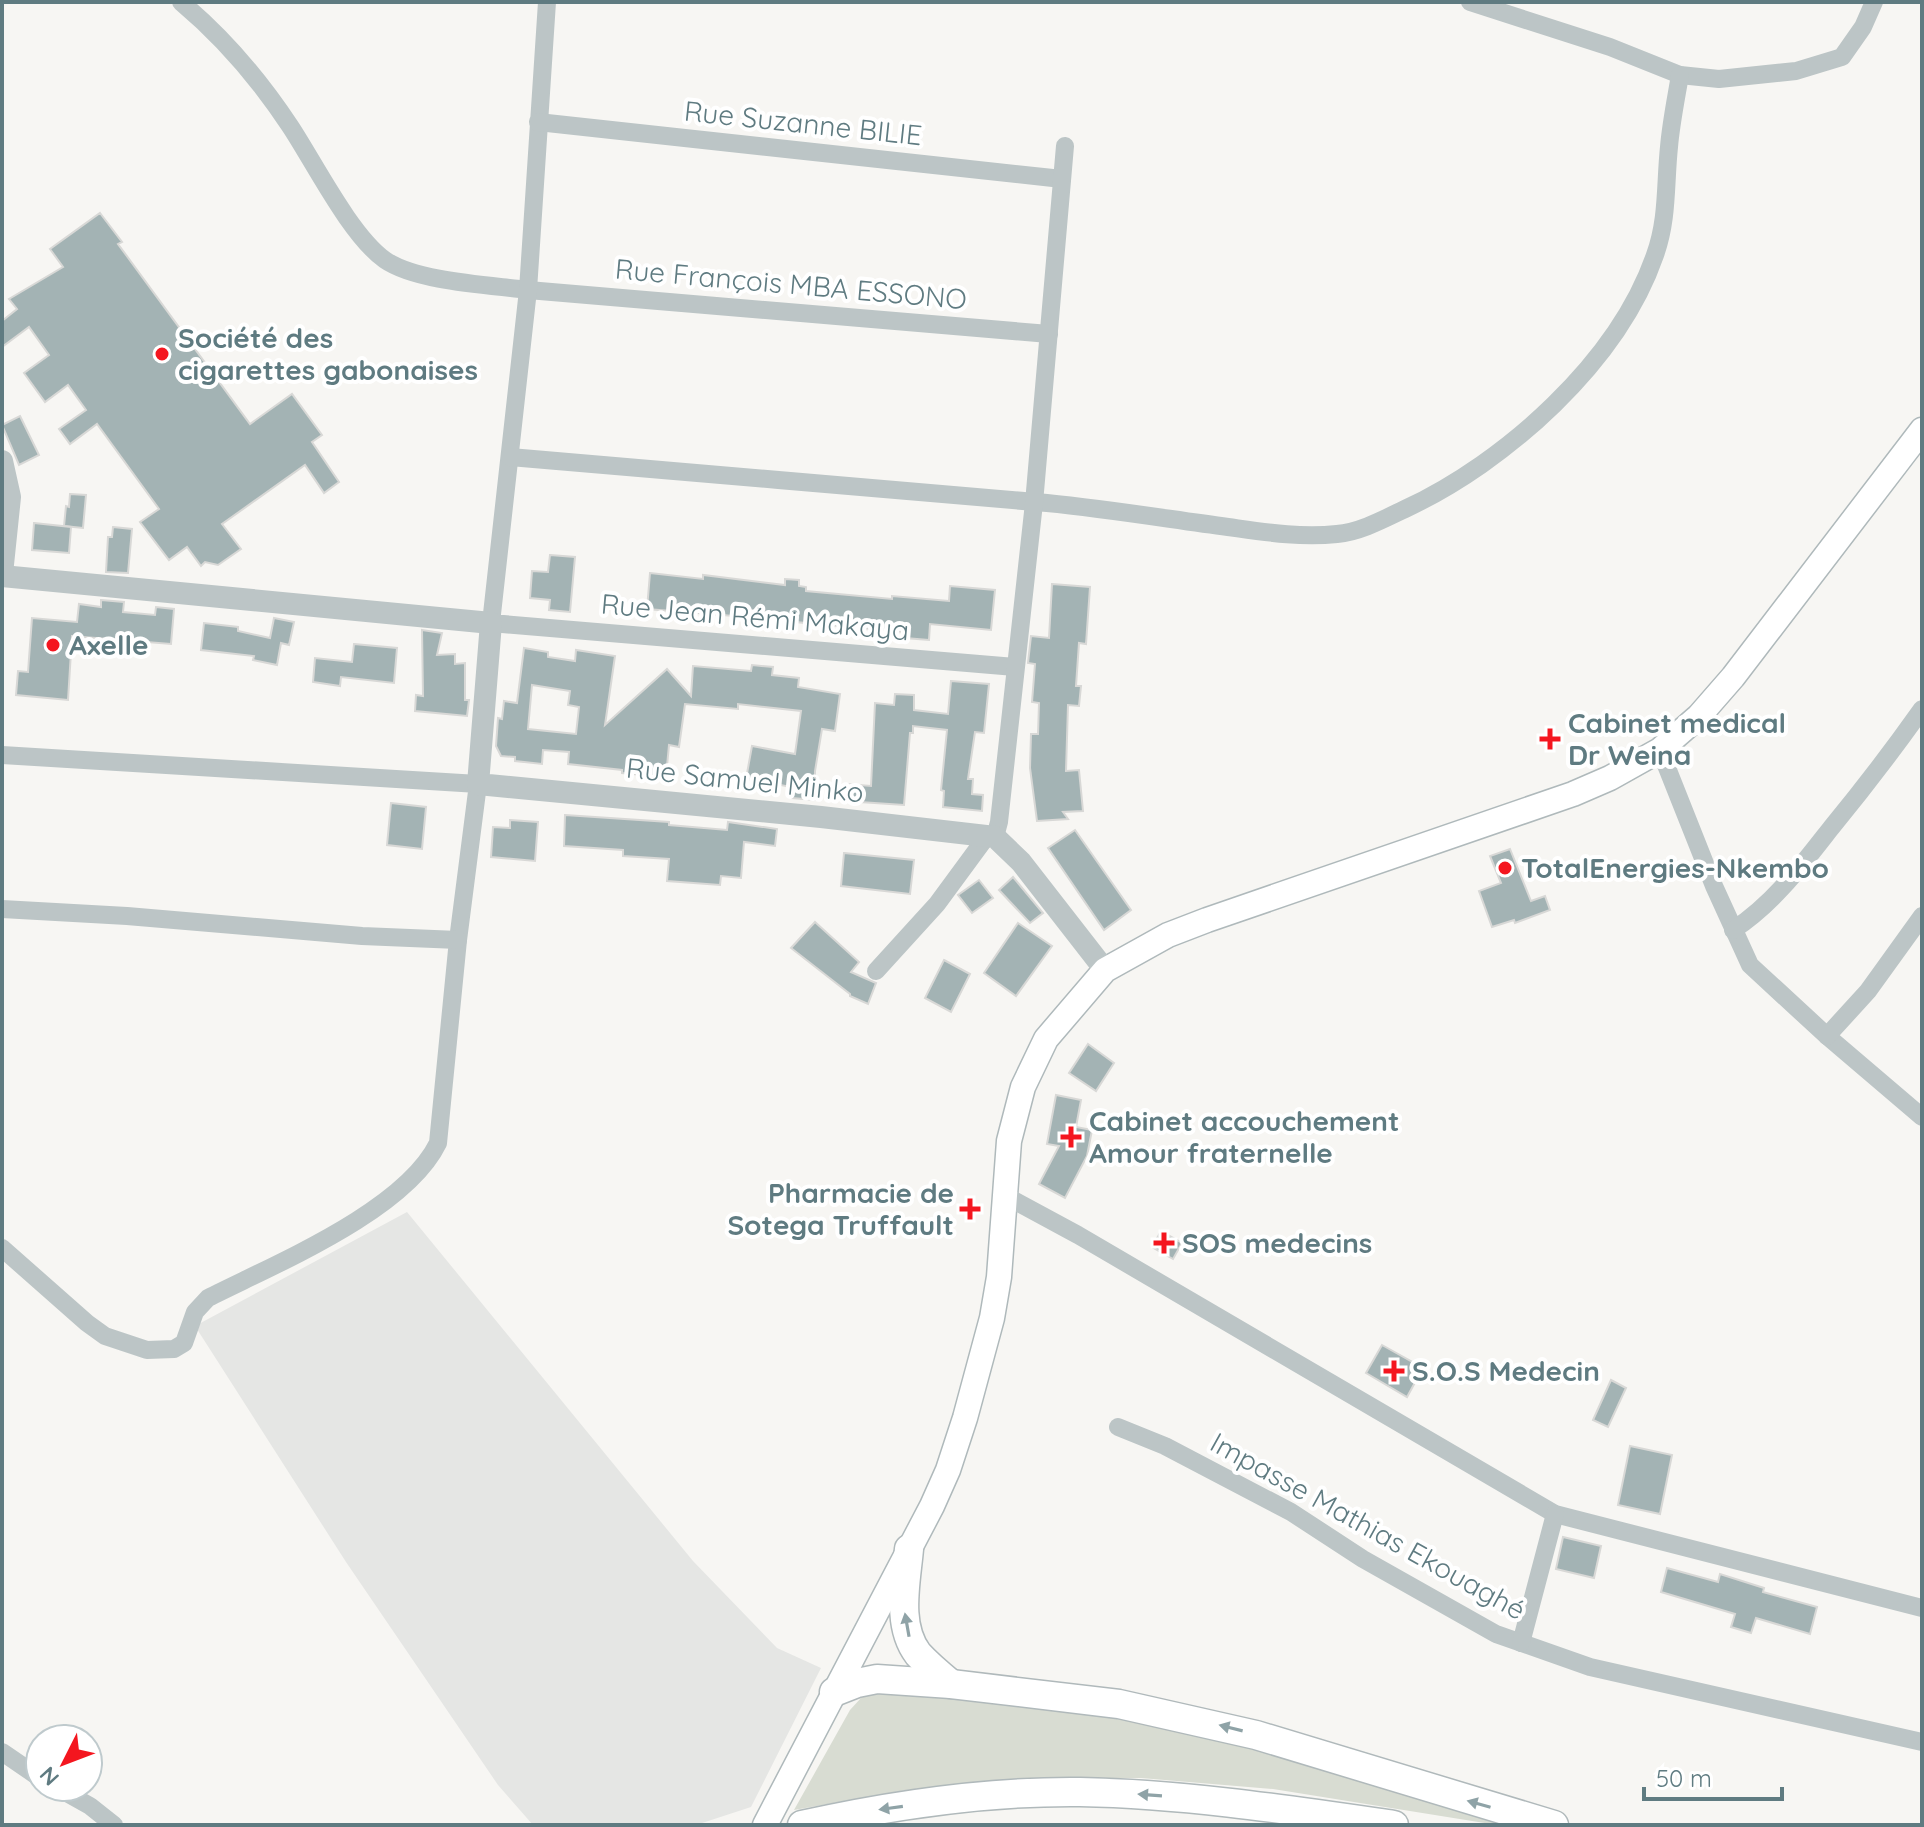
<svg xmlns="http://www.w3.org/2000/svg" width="1924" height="1827" viewBox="0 0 1924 1827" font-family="Quicksand,sans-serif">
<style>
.built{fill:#e5e6e4}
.green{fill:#d8dcd2}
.building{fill:#a3b3b4;stroke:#d8d8d6;stroke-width:2;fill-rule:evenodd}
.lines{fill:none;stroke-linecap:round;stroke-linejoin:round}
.secondary-casing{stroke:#afb9bb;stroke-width:27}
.primary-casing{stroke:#b0b9bb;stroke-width:31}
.minor{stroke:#bcc5c6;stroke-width:18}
.tertiary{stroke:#bcc5c6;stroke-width:22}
.secondary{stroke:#fff;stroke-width:24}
.primary{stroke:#fff;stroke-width:28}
.oneway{fill:#8fa3a7}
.poi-dot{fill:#f4161f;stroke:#fff;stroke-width:3}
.labels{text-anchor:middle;stroke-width:8;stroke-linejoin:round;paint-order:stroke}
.street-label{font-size:28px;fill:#5f7b81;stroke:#fff}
.poi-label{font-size:28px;font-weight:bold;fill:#5f7b81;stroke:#fff;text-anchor:start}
</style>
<rect width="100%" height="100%" fill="#f7f6f3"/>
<path class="built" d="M407 1212 693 1561 777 1648 821 1668 751 1807 696 1825H533L498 1785 346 1562 195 1326Z"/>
<path class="green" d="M876 1689 1096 1712 1285 1755 1498 1817 1497 1825 1273 1789 1141 1778 1008 1779 906 1790 794 1810 850 1710 861 1698Z"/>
<g class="building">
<path d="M100 213 122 242 118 244 250 424 292 394 322 435 312 442 339 482 324 493 305 465 222 524 241 549 218 565 205 562 201 566 187 547 169 560 140 522 159 509 97 424 70 444 59 429 86 410 68 385 45 402 24 373 49 355 29 327 2 347V321L17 309 9 299 63 267 50 249Z"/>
<path d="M20 416 39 455 19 465 2 425Z"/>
<path d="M70 494 86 495 83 528 64 526 66 506 69 507Z"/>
<path d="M34 523 71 527 69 553 32 550Z"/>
<path d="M113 527 132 529 128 573 106 572 108 537H112Z"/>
<path d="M550 555 575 557 570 612 549 610 550 600 530 598 532 571 548 572Z"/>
<path d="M650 573 703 579V575L785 585V579L799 580V586L806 587V591L892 599V596L949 601 950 586 995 590 991 630 930 624 929 640 905 638 906 632 784 621 785 614 750 610 749 615 735 613 734 616 647 609Z"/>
<path d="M1052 584 1090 587 1086 644 1079 643 1076 686H1081L1079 706 1068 705 1066 771 1079 770 1083 811 1063 812 1068 819 1037 821 1030 768 1031 734H1038L1039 703 1032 702 1035 664 1028 663 1031 636 1049 638Z"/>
<path d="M101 600 124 602 123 612 155 615 156 607 174 609 171 644 72 636 68 700 16 695 18 671 28 672 32 618 77 622 79 604 101 607Z"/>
<path d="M274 618 294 622 289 645 281 643 277 665 253 660 254 656 201 650 204 623 238 627V631L270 638Z"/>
<path d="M422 630 442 633 437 655 455 654V664L465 663V700H469L467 716 415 711 416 695 423 696Z"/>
<path d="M354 644 397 648 394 683 341 677 340 686 313 682 315 658 352 662Z"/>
<path d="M524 648 548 652V657L575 661 576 650 615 656 605 725 667 669 691 696 693 666 751 671 752 665 773 667 772 675 799 678 798 687 840 694 835 731 822 729 815 771V800L792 798V787L746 779 752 746 795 754 801 711 738 704V709L685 704 679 747 669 745 666 777 622 773V770L568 764 569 752 543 750 542 764 515 761V757L501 756 496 746 498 718 502 719 504 701 517 703ZM532 685 570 691 568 705 579 707 576 734 528 729Z"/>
<path d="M951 681 989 684 984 733 975 732 968 779H973L972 794 983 795 982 811 943 807 944 791 941 790 947 730 913 726V733H910L904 805 845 801 847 784 871 786 875 703 894 705 895 694 914 695V710L948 714Z"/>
<path d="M391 803 426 807 422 849 387 845Z"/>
<path d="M565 815 669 822V825L727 830 728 822 777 829 775 846 744 842 741 878 721 876 720 885 667 881 669 859 623 856V850L564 846Z"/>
<path d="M510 820 538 822 535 861 491 857 493 827 510 828Z"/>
<path d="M1075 830 1131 910 1104 930 1048 848Z"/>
<path d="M1510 849 1531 901 1545 896 1550 910 1515 923 1514 920 1492 927 1479 891 1501 883 1490 856Z"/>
<path d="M844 853 914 860 910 894 841 886Z"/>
<path d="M1013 877 1043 913 1030 923 999 890Z"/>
<path d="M979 880 993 898 972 913 958 895Z"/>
<path d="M815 922 859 962 851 972 876 983 868 1004 850 996V994L791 948Z"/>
<path d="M1018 923 1052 946 1016 996 984 973Z"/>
<path d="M944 960 970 974 951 1012 925 998Z"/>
<path d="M1088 1044 1114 1063 1096 1091 1069 1073Z"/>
<path d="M1056 1095 1081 1100 1076 1127 1092 1130 1087 1156 1065 1198 1039 1184 1059 1146 1047 1144Z"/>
<path d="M1161 1231 1182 1243 1173 1259 1152 1247Z"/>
<path d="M1382 1345 1423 1368 1407 1397 1366 1373Z"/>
<path d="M1611 1380 1626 1388 1608 1427 1593 1420Z"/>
<path d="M1630 1446 1672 1455 1660 1514 1618 1505Z"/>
<path d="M1563 1537 1601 1546 1594 1578 1556 1569Z"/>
<path d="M1667 1568 1718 1582 1720 1574 1764 1588 1763 1592 1817 1607 1810 1634 1756 1618 1751 1633 1731 1627 1735 1614 1661 1592Z"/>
</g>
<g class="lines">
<defs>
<path id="secondary" d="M765 1825 932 1506 948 1470 965 1418 992 1318 999 1277 1009 1141 1023 1087 1046 1039 1105 970 1168 935 1207 920 1573 794 1610 778 1660 750 1699 716 1733 677 1922 430"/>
<g id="primary">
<path d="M909 1549C906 1583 896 1625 918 1654 928 1665 940 1675 951 1684"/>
<path d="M834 1692 857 1683 877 1679 951 1684 1119 1704 1256 1735 1554 1825"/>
<path d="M802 1825C892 1805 987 1791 1080 1792 1185 1794 1290 1810 1394 1825"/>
</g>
</defs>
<use href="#secondary" class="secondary-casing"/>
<use href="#primary" class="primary-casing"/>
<g class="minor">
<path d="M181 2C224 38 259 79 290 126 314 162 350 235 385 260 417 282 490 285 528 290L1049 334"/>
<path d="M547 2 528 290 491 623 1015 667"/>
<path d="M1470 2 1610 47 1680 75 1719 79 1796 71 1842 57 1863 27 1874 2"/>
<path d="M538 122 1062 179"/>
<path d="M510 457C689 472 868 488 1047 503 1108 509 1168 519 1228 527 1264 532 1300 538 1337 534 1360 532 1384 519 1405 509 1506 462 1618 362 1655 255 1668 219 1665 185 1669 147 1671 123 1676 99 1680 75"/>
<path d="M1660 750 1714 886 1750 965 1827 1036 1922 1117"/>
<path d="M2 755 478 784 458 940 438 1143C405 1211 275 1264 208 1298L195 1312 184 1343 174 1349 147 1350 105 1336 87 1323 2 1248"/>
<path d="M995 837 999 822 1034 503 1065 146"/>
<path d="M2 909 127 916 362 936 458 940"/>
<path d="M1733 930C1773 904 1802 865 1831 828 1863 789 1893 750 1922 709"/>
<path d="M876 971 937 904 987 836"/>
<path d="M1827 1036 1868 991 1922 916"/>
<path d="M1004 1195 1078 1235 1555 1514 1922 1608"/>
<path d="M1118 1427 1165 1446 1291 1512 1363 1559 1496 1634 1590 1667 1922 1742"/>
<path d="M1521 1643 1555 1514"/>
<path d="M2 1752 40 1778"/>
<path d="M56 1787 90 1806 114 1825"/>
</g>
<g class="tertiary">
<path d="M2 461 10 497 2 574"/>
<path d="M2 576 491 623 478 784 821 817 995 837 1021 862 1105 970"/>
</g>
<use href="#secondary" class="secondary"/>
<use href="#primary" class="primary"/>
</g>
<defs><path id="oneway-solid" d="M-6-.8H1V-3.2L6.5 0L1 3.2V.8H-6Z" transform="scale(2)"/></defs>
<g class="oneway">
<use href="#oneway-solid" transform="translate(907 1625) rotate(-100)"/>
<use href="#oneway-solid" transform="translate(1231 1728) rotate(-166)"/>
<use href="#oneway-solid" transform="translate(1150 1795) rotate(-176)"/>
<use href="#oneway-solid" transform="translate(1479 1804) rotate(-164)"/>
<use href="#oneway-solid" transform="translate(891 1808) rotate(172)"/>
</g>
<g class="poi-dot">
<circle cx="162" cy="354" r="8"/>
<circle cx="53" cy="645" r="8"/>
<path d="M1546 727h8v8h8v8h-8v8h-8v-8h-8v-8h8z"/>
<circle cx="1505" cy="868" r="8"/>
<path d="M1067 1125h8v8h8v8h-8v8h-8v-8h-8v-8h8z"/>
<path d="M966 1197h8v8h8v8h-8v8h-8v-8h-8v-8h8z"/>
<path d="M1160 1231h8v8h8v8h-8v8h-8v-8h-8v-8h8z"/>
<path d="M1390 1359h8v8h8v8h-8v8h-8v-8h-8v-8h8z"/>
</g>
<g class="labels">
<g class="street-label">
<text transform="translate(803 123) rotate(6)" y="10">Rue Suzanne BILIE</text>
<text transform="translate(791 284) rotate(5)" y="10">Rue François MBA ESSONO</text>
<text transform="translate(755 617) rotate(5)" y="10">Rue Jean Rémi Makaya</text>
<text transform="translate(745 780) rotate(6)" y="10">Rue Samuel Minko</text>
<text transform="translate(1368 1526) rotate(29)" y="10">Impasse Mathias Ekouaghé</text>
</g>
<g class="poi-label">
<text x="178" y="348">Société des<tspan x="178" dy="32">cigarettes gabonaises</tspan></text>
<text x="69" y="655">Axelle</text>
<text x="1568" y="733">Cabinet medical<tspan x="1568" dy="32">Dr Weina</tspan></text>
<text x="1521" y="878">TotalEnergies-Nkembo</text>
<text x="1089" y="1131">Cabinet accouchement<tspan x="1089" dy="32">Amour fraternelle</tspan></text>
<text x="954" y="1203" text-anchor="end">Pharmacie de<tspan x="954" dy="32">Sotega Truffault</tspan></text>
<text x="1182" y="1253">SOS medecins</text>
<text x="1412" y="1381">S.O.S Medecin</text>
</g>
</g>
<rect width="1924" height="1827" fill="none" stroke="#5f7b81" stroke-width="8"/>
<g transform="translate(64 1763) rotate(228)"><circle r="38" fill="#ffffff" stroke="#bfcacd" stroke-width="2"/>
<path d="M0-6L14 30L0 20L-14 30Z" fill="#f4161f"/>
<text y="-12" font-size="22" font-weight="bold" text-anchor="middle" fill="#5f7b81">N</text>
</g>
<path d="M1644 1787v12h138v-12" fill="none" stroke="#5f7b81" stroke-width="4"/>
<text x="1656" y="1787" font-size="24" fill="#5f7b81" stroke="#ffffff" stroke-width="6" paint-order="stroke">50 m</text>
</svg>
